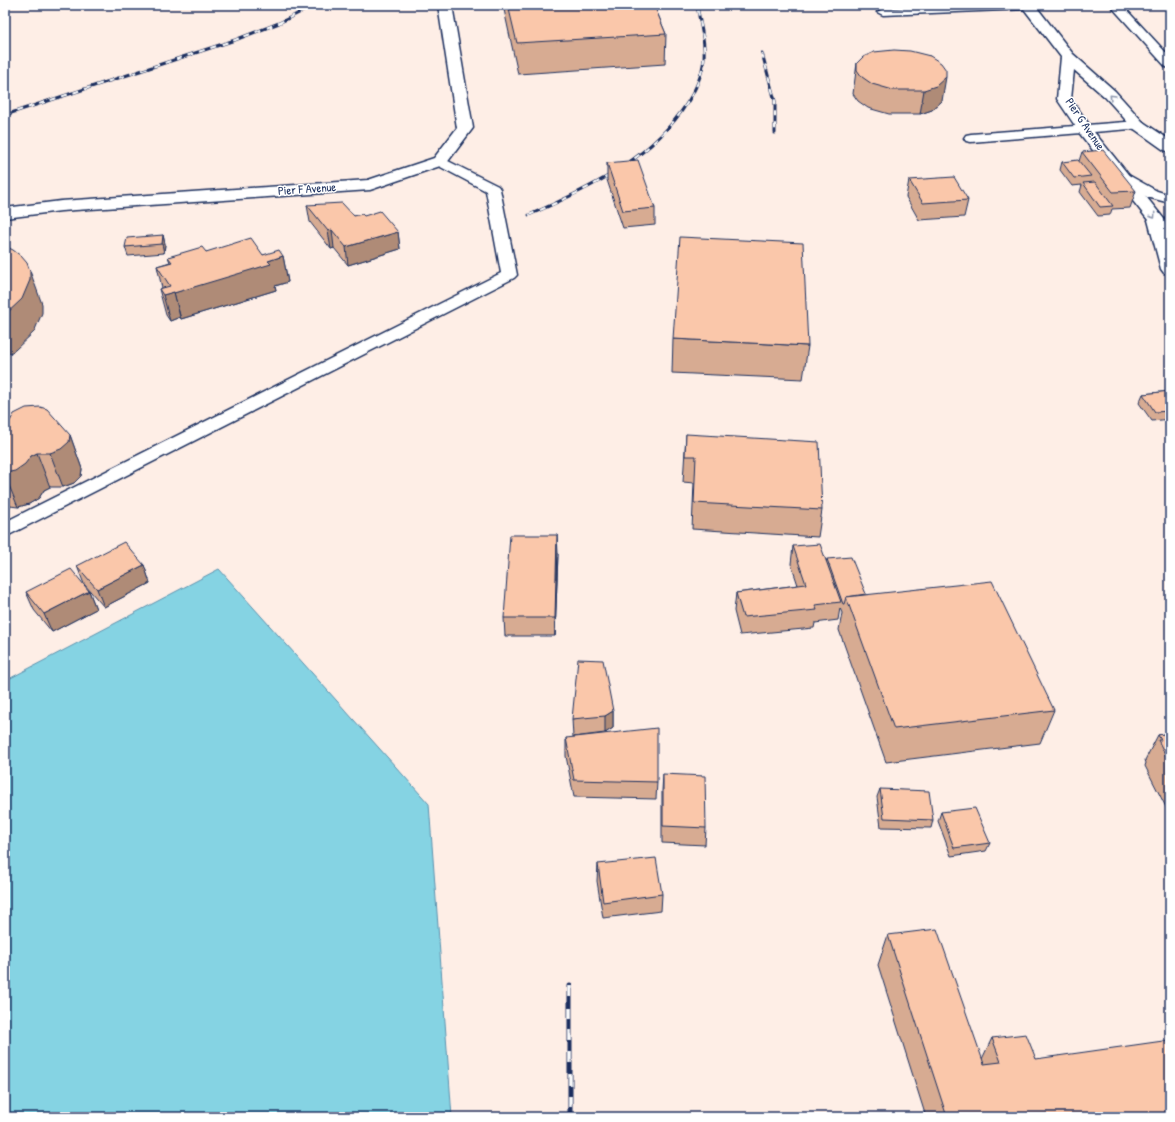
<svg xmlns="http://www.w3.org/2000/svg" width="1175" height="1122" viewBox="0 0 1175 1122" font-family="'Patrick Hand',sans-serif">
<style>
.water{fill:#85d3e3;stroke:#5b91ae}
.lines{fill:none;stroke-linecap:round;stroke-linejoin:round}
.lane-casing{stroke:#1b2f5e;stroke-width:3}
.street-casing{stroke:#1b2f5e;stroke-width:3}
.secondary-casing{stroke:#1b2f5e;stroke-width:3}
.lane{fill:#fff;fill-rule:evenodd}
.street{fill:#fff;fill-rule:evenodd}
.secondary{fill:#fff;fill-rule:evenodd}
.rail-far1-casing{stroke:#1b2f5e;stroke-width:3}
.rail-casing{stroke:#1b2f5e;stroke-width:5}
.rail-far1{stroke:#fff;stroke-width:2;stroke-dasharray:6;stroke-linecap:butt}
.rail{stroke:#fff;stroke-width:3.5;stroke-dasharray:11;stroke-linecap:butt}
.wall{fill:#d7ab92;stroke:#1b2f5e}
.shaded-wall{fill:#af8b77;stroke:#1b2f5e}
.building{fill:#fac7aa;stroke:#1b2f5e}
.oneway{stroke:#8d97ae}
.labels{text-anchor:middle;stroke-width:3;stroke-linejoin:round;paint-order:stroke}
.far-street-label{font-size:12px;fill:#1b2f5e;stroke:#fff}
</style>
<rect width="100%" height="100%" fill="#feeee6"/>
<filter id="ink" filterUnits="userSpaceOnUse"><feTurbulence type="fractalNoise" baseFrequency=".025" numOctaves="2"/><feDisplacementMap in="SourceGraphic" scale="8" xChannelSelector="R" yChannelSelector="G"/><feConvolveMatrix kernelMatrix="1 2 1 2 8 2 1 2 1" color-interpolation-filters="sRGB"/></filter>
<g filter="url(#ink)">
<path class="water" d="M219 569 429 804 452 1117H5V681Z"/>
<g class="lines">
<defs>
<g id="lane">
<path d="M969 5 1035 6 1029 9 883 15 877 12 883 9Z"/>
<path d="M1110 5H1122L1170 57V68L1166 67Z"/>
<path d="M1138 121 1143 122 1145 125 1143 128 971 142 966 141 964 138 966 135 971 134Z"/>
<path d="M440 157 498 186 500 189 517 275 514 278 5 537V522L501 273 486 191 435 164 433 161 435 158Z"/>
<path d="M1123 172 1157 191 1170 195V203L1147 197 1118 179 1116 176 1118 173Z"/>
</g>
<g id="street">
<path d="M1138 120 1143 122 1170 140V152L1164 150 1133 128 1130 125 1133 122Z"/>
<path d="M1085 125 1090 127 1164 219 1170 239V274L1164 273 1161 269 1148 220 1077 130 1080 127Z"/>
</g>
<g id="secondary">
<path d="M438 5H452L473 128 446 164 370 190 61 211 5 218V208L61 201 368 180 434 158 457 128Z"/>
<path d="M1021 5H1035L1073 54 1115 91 1143 122 1146 125 1143 128H1133L1105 97 1074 70 1071 99 1093 130 1090 133H1080L1057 99 1061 57Z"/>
</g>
</defs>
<use href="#lane" class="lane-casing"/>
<use href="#street" class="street-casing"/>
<use href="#secondary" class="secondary-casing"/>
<use href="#lane" class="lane"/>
<use href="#street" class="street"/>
<use href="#secondary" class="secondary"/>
<defs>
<g id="rail-far1">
<path d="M762 53 775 101V133"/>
<path d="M5 115 235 40 279 23 315 5"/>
<path d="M529 215C586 190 644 163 681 112 691 98 700 82 703 65 707 45 700 25 697 5"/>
</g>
<path id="rail" d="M570 986V1117"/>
</defs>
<use href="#rail-far1" class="rail-far1-casing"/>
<use href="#rail" class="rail-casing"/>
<use href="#rail-far1" class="rail-far1"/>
<use href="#rail" class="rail"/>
</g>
<g class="wall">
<path d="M503 5H654L666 34 665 64 518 74Z"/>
<path d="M930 56 942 101 932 110 920 114H889L868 108 858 101 853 94 857 63Z"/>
<path d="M1082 152 1136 191 1130 208 1112 209 1110 215 1098 216 1080 192 1082 185 1072 186 1060 170 1062 162 1079 161Z"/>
<path d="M607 163 655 208V225L623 228 607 180Z"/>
<path d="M909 180 968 200 964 217 919 220 906 197Z"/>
<path d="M307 205 354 216H364L398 232 400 249 348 265 334 248 331 249 310 222Z"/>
<path d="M163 235 165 244 164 253 128 256 125 247Z"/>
<path d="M206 252 283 256 288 282 275 286 276 290 181 319 180 317 170 321 166 315 159 289 162 288 157 266 170 262 168 257Z"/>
<path d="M673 339 808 346 803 379 672 373Z"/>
<path d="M1170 391V419L1152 421 1139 403 1143 394Z"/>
<path d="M5 423 70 435 82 469 81 476 74 483 63 487H50L44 490 39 498 29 504 18 507 10 506 5 508Z"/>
<path d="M686 434 822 510 818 537 692 529 694 483 683 482Z"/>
<path d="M793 546 827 561V559L866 594 1054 710 1040 743 886 762 839 630 842 613 840 608 838 620 815 623 814 628 740 635 734 611 736 593 798 585 791 564Z"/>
<path d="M558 553 555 636H505L504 618Z"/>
<path d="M144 565 150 583 104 607 84 584 77 566Z"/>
<path d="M89 591 96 609 52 632 34 610 26 592Z"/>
<path d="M613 711V728L605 733 573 737 572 719Z"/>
<path d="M1170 733V815L1145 766 1146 763 1145 760 1158 735Z"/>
<path d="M566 738 657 782 656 799 574 797 566 756Z"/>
<path d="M663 774 706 828 705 845 662 843V791Z"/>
<path d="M880 789 933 820 931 828 881 827 877 797Z"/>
<path d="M941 812 990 843 986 851 951 856 938 821Z"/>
<path d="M598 864 662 894 661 911 603 918 597 881Z"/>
<path d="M888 935 982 1059 992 1038 1036 1059 1170 1117H926L878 965Z"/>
</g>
<g class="shaded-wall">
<path d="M946 77 942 101 932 110 920 114 924 90Z"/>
<path d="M332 230 334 248 331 249 328 231Z"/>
<path d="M398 232 400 249 348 265 346 247Z"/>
<path d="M163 235 165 244 164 253 162 244Z"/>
<path d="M283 256 288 282 275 286 276 290 181 319 174 293Z"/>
<path d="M30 271 42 304V313L34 332 15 350 5 356V315Z"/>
<path d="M174 292 180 317 170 321 163 295Z"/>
<path d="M70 435 82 469 81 476 74 483 63 487 50 453Z"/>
<path d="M37 453 50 487 44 490 39 498 29 504 18 507 5 476V473L31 456Z"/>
<path d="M5 493 10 506 5 508Z"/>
<path d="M557 535 558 553 555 636V618Z"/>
<path d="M144 565 150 583 104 607 97 589Z"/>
<path d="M89 591 96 609 52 632 44 614Z"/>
<path d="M613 711V728L605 733V716Z"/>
</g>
<g class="building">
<path d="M508 5H654L666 34 517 43Z"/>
<path d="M894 50 910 51 930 56 941 63 946 70V77L936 86 924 90H893L872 84 862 77 857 70V63L863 57 874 52Z"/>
<path d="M1103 150 1136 191 1113 192 1082 152Z"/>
<path d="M638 160 655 208 623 211 607 163Z"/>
<path d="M1078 160 1091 176 1074 178 1062 162Z"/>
<path d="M954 177 968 200 923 203 909 180Z"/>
<path d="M1095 182 1113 206 1100 207 1083 183Z"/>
<path d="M342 203 354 216 362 214 364 216 380 211 398 232 346 247 332 230 328 231 307 205Z"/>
<path d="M163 235 162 244 125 247 127 238Z"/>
<path d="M680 237 803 243 808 346 673 339Z"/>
<path d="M251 238 263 255 279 250 283 256 268 261 271 264 174 293V292L163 295 159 289 170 286 157 266 172 262 168 257 202 247 206 252Z"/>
<path d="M5 246 13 250 21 256 27 263 30 271V280L22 299 5 315Z"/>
<path d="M1170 391V411L1155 412 1143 394Z"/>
<path d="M40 407 47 409 70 435 69 442 61 449 50 453H37L31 456 25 464 15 471 5 473V423L10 421 14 414 26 408Z"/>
<path d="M686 434 819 442 822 510 694 503 696 456H685Z"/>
<path d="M510 535H557L555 618H504Z"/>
<path d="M124 542 144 565 97 589 77 566Z"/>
<path d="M820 544 841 602 815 605 817 610 743 617 736 593 806 584 793 546Z"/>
<path d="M851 557 866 594 846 597 844 604H843L827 559Z"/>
<path d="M71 569 89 591 44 614 26 592Z"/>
<path d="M992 581 1054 710 894 729 846 597Z"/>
<path d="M578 659 603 660 613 711 605 716 572 719Z"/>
<path d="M657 728V782L574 780 566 738Z"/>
<path d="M1170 733V764L1158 740H1161L1158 735Z"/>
<path d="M663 774 705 776 706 828 663 826Z"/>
<path d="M880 789 929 791 933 820 884 818Z"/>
<path d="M975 808 990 843 954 848 941 812Z"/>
<path d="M656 858 662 894 603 902 598 864Z"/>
<path d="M937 929 984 1064 1001 1062 992 1038 1026 1034 1036 1059 1170 1040V1117H947L888 935Z"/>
</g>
<defs><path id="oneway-chevron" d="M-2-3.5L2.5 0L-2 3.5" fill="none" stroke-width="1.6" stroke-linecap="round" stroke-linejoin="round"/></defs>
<g class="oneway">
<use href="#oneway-chevron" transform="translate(1112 97) rotate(-134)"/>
<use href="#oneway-chevron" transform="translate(1153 216) rotate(55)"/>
</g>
</g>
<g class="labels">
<g class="far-street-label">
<text transform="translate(1085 124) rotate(56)" y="4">Pier G Avenue</text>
<text transform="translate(307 189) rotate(-4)" y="4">Pier F Avenue</text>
</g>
</g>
<rect width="1175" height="1122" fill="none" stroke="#fff" stroke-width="20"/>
<rect x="10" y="10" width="1155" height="1102" fill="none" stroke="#1b2f5e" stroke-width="1.5" filter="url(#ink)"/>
</svg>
